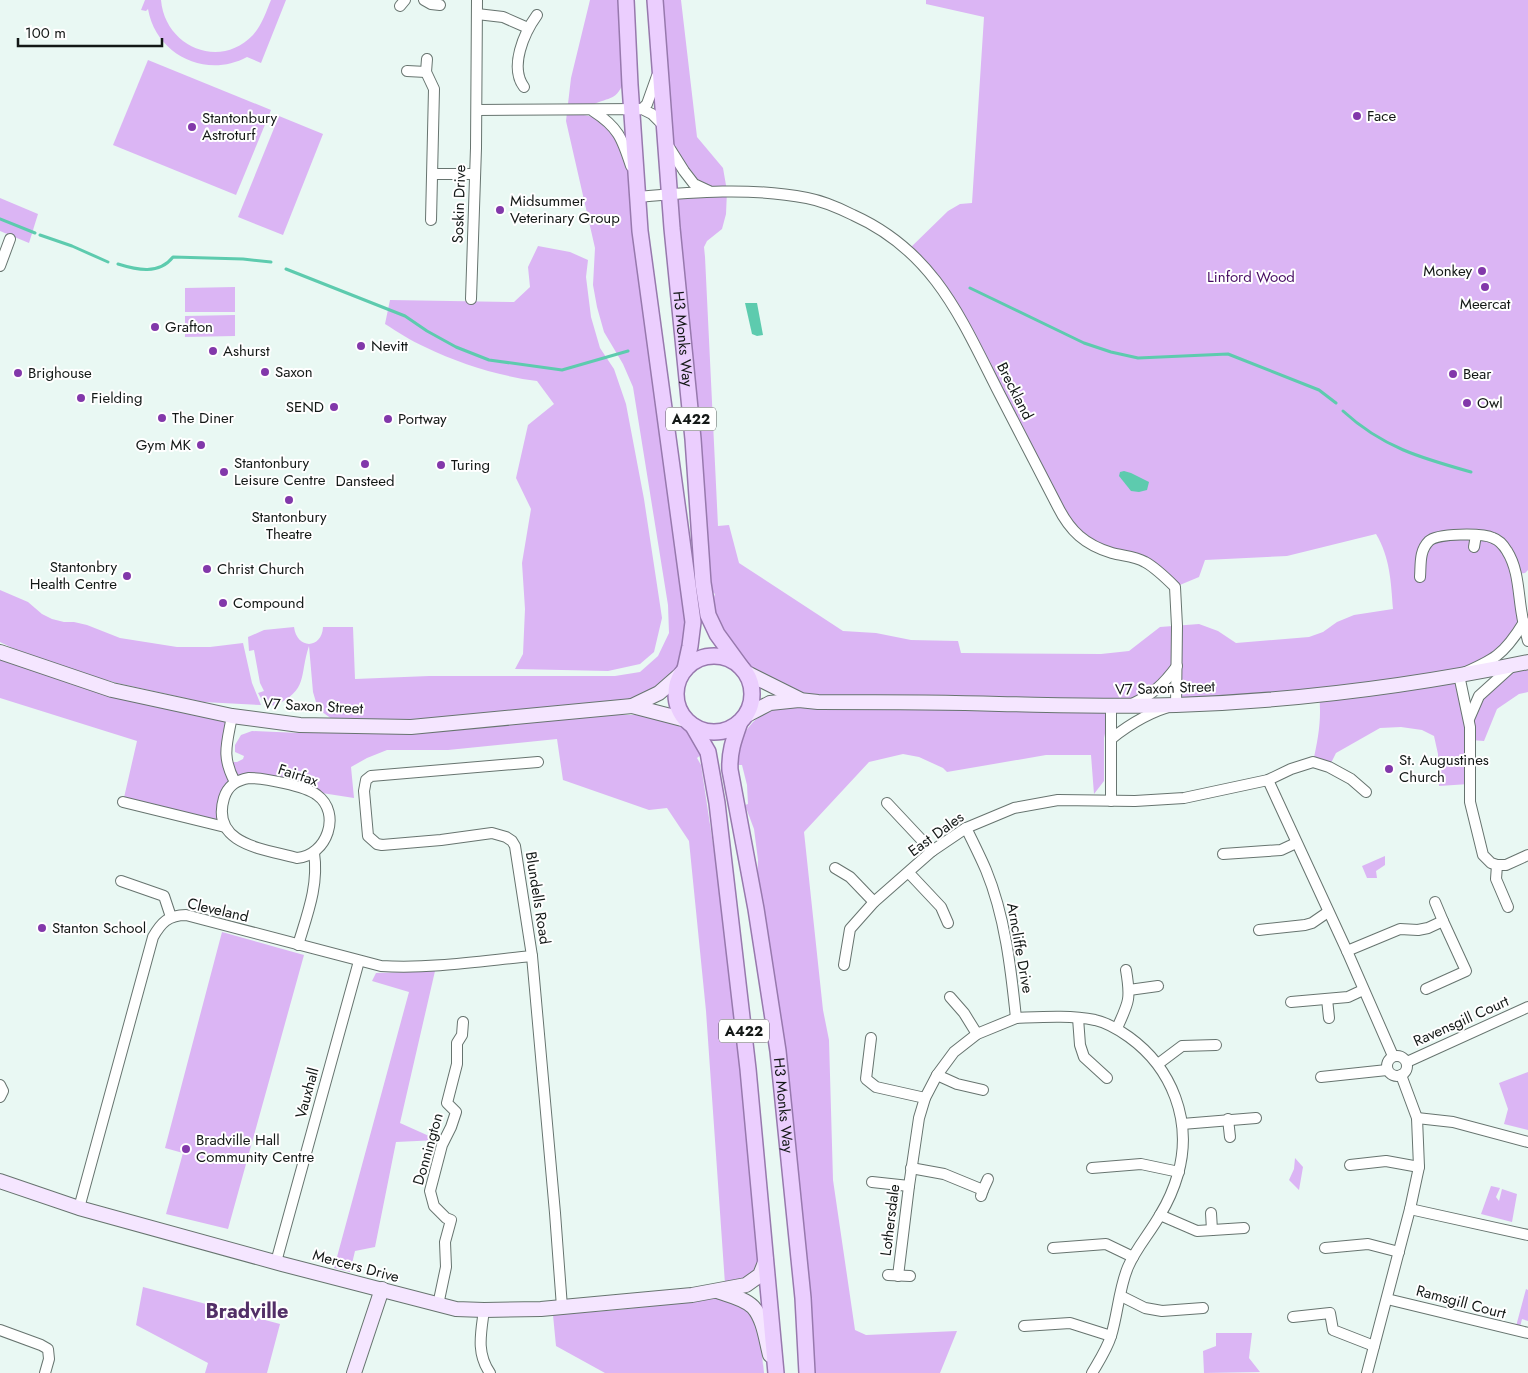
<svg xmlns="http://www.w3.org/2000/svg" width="1528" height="1373" viewBox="0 0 1528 1373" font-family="Jost,sans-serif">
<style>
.green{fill:#dbb5f4}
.water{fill:#5dcbae}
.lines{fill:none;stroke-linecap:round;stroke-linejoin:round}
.stream{stroke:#5dcbae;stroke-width:3}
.street-casing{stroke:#67746f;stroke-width:12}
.secondary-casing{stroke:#67746f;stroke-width:16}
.primary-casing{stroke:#9779ad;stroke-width:18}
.street{stroke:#fff;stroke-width:10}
.secondary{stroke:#f5e6ff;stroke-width:14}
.primary{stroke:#ebcefe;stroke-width:15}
.poi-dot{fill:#8238aa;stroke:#fff;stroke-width:2}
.labels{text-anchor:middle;stroke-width:4;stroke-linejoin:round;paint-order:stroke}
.shield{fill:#fff;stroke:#5a5d5c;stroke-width:1}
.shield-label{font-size:14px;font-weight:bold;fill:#131816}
.poi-label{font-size:15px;fill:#131816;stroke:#fff;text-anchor:start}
.street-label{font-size:15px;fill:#131816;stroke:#fff}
.park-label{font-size:15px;fill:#470d63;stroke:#fff}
.district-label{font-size:20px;font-weight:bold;fill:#522f67;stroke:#fff}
</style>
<rect width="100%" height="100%" fill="#e9f8f3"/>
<g class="green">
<path d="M145 0H161C165 47 220 70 253 35 262 25 266 12 271 0H286L261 63 247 57C206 79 156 55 148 9L146 11 141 10Z"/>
<path d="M590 0H624L625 79C616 102 611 96 592 105 587 107 583 111 579 114L608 120 625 148 693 622 685 669 632 706 413 719H332L318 709 313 692 309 646C299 676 309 690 274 706L262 700 258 693 264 691 260 683 254 650 249 651 248 637 264 630 294 627C297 650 322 649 323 627H353L355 679 429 676H615L640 672 658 656 669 633 668 605 633 387 623 364 604 332 597 307 593 285 595 248 566 121 571 78Z"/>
<path d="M655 0H681L697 137 723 168 727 191 726 214 722 229 707 241 704 247 705 257 718 526 729 525 739 563 843 631 876 633 911 640 958 641 961 653 1101 654 1129 651 1160 627 1199 624 1218 631 1236 643 1309 637 1323 632 1337 622 1354 615 1393 609C1391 582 1390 557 1376 534L1287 556 1205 560 1199 577 1175 587 1162 574 1111 553 1073 532 956 309 908 250 948 211 960 204 972 203 984 17 926 4V0H1528V570L1525 573 1516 574 1522 614 1528 615V641L1524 623 1514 638 1460 675 1469 718 1486 688 1528 662V692L1519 694 1497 709 1484 741 1471 740 1469 784 1439 786 1438 754 1434 736 1422 730 1401 727 1380 728 1336 753 1329 767 1313 762C1318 740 1322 718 1319 695L1176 705 1177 668 1158 689 1111 706 1104 738V781L1094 794 1091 755H1046L947 772 943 768 919 757 903 754 869 762 804 832 823 1010 829 1040 833 1180 855 1330 866 1335 957 1331 940 1373H807L756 909 758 860 754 829 745 805 748 804 747 785 742 765H737C734 749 746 726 759 717 768 710 788 705 799 700L745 672 708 615 715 594 703 583 669 194 692 192 694 184 665 141Z"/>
<path d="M148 60 271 110 236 195 113 145Z"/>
<path d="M279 116 323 134 283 235 238 217Z"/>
<path d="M0 198 38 214 29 243 0 231Z"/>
<path d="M538 246 570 252 588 260 586 277 591 317 600 348 614 369 626 404 644 499 662 618 654 652 640 664 608 671 515 669 523 654 525 609 522 563 531 509 516 478 528 425 554 404 537 381C499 376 460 364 425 347 411 341 398 332 385 324L390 300 514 302 530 287 528 267Z"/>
<path d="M235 287V312H185V288Z"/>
<path d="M235 315V336L185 337V316Z"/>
<path d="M0 590 28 602 42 614 52 619 64 622H74L87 625 120 638 177 647H210L243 643 252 683 261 705 203 702 117 683 39 661 0 642Z"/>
<path d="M0 652 232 716 226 762H237L243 759 244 756 235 752V745L241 735 252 731 300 733H411L608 715H647L671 722 690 732 702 754 697 758 701 765 714 851 721 874 748 1069 760 1266 748 1281 725 1284 706 1011 689 841 667 808 649 810 563 780 557 739 448 750H387L367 758 351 767 354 798 309 791 257 778 229 788 225 827 123 802 137 741 0 698Z"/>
<path d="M1385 856V865L1376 871 1377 878H1367L1362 866Z"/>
<path d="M222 932 304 955 228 1229 166 1214 183 1153 165 1148Z"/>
<path d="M435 971 400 1123 438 1140 396 1142 375 1247 355 1251 350 1272 334 1268 409 992 372 981 376 973Z"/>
<path d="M1528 1072V1130L1504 1124 1508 1109 1499 1083Z"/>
<path d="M1295 1158 1303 1167 1299 1190 1289 1180 1294 1169Z"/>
<path d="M1491 1186 1500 1188 1496 1197 1499 1201 1502 1189 1517 1194 1512 1222 1481 1214Z"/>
<path d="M143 1287 280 1324 267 1373H205L208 1363 136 1325Z"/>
<path d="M1526 1289 1528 1290V1321L1522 1319 1519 1331 1515 1330Z"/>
<path d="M722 1298C764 1306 760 1338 764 1373H605L556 1346 553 1315 617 1310Z"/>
<path d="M1216 1333H1252L1249 1358 1260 1372 1204 1373 1203 1351 1216 1346Z"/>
</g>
<g class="water">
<path d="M745 303H757L763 335 757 336 752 334Z"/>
<path d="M1124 471 1131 473 1149 482 1147 490 1139 492 1131 491 1119 476 1120 472Z"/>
</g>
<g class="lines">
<g class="stream">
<path d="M0 219 35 233"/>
<path d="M40 235 72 246 108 262"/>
<path d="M118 264C137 270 159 275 173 257L243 259 271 262"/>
<path d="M286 269 405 316 427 331 456 347 489 360 562 370 628 351"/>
<path d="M970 288 1084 343 1111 352 1138 358 1228 354 1319 390 1336 403"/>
<path d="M1343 411C1382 447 1421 458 1471 472"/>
</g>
<defs>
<g id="street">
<path d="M424 0 431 4 440 5"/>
<path d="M400 6 405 0"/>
<path d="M477 14 503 17 528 28"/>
<path d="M427 59 426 72 434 89 431 220"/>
<path d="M407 71 426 72"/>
<path d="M524 87C509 67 524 33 537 15"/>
<path d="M642 109 647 104 657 76"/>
<path d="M477 110 642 109 652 114 664 126"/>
<path d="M593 111C618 127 622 138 631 166"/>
<path d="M667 144 684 171 694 184 709 191"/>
<path d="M433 174H475"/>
<path d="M637 197C694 192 750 187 807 198 823 201 839 208 853 215 933 251 960 316 997 389 1017 428 1038 468 1058 507 1070 531 1085 545 1112 553 1123 556 1135 556 1145 562 1156 568 1166 578 1175 587L1177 626 1176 705C1151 711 1131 723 1111 739"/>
<path d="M0 266 10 239"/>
<path d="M471 299 476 148 477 0"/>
<path d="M1474 547 1476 535"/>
<path d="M1420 577C1421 564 1419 551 1429 541 1437 533 1483 533 1493 538 1499 540 1504 546 1507 551 1519 570 1518 594 1522 615 1523 623 1526 632 1528 641"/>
<path d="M1524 622C1504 655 1494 660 1459 675L1470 727V802L1483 855 1491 863 1497 865H1506L1528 855"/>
<path d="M1132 704C1153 694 1163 685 1177 666"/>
<path d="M232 716C227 744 221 756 235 782"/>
<path d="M1469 719 1479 696 1511 667"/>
<path d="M538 762 371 776 366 780 364 791 368 836 377 844 382 845 441 840 492 833 506 837 512 841 515 846 532 956 555 1213 562 1307"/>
<path d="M249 778C264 778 306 786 317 795 342 813 327 856 297 858 265 849 210 845 224 798 228 785 237 780 249 778Z"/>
<path d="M1268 780 1347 951 1393 1056"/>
<path d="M1111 801V706"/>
<path d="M123 802 225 827"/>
<path d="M887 803 932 851"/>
<path d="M966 828C973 842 980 856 986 870 1005 916 1011 969 1016 1018 1042 1017 1070 1015 1095 1020 1108 1023 1119 1030 1129 1037 1172 1068 1193 1121 1178 1174 1174 1188 1168 1202 1160 1215 1150 1233 1136 1248 1128 1267 1119 1288 1118 1313 1111 1336 1107 1349 1099 1361 1092 1373"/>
<path d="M1223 854 1281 850 1296 843"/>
<path d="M1497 865 1496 879 1508 907"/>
<path d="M835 868 850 877 874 902"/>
<path d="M909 873 941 907 948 923"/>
<path d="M121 881 164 896 171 917"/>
<path d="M1435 902 1443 921"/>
<path d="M1259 930 1305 925 1312 923 1328 912"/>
<path d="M298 945C307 915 319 885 314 853"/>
<path d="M1347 951 1400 929 1418 930 1428 928 1443 921 1466 971 1426 989"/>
<path d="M844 965 850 929 874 902 932 851 966 828 1014 808 1058 800 1135 801 1184 798 1268 780 1291 769 1313 762 1329 767 1351 779 1366 792"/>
<path d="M1129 990 1158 986"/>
<path d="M950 997 964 1013 977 1034"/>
<path d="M1327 999 1329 1018"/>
<path d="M1291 1002 1348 997 1363 990"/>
<path d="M1078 1018 1080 1045 1084 1057 1107 1078"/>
<path d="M1117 1028C1129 1002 1131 999 1126 970"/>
<path d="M871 1038 866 1079 876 1087 925 1098"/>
<circle cx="1397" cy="1066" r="10"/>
<path d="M1407 1062 1528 1007"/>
<path d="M1158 1064 1182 1046 1216 1045"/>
<path d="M937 1075 957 1084 983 1090"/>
<path d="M1321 1077 1387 1070"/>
<path d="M0 1085 3 1091 0 1097"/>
<path d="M1417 1118 1453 1122 1528 1142"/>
<path d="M1228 1119 1230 1137"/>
<path d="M1182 1124 1256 1118"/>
<path d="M1350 1165 1386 1161 1419 1167"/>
<path d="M911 1168 944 1174 983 1190 981 1196"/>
<path d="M1092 1168 1141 1164 1179 1172"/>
<path d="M872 1182 909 1186"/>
<path d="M983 1190 988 1179"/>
<path d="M79 1208 153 937C161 923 168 915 186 915L381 966C432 969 481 961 532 956"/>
<path d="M1410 1209 1528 1235"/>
<path d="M1211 1213 1212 1230"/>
<path d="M1160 1215 1197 1231 1244 1228"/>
<path d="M1053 1248 1106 1244 1133 1257"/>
<path d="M1325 1248 1368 1244 1399 1252"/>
<path d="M276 1262 359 961"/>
<path d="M888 1275 910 1276"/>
<path d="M898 1276 909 1186 919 1118 925 1098 937 1075 954 1052 977 1034 1016 1018"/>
<path d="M1121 1296 1145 1308 1162 1311 1203 1308"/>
<path d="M1387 1299 1528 1333"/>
<path d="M438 1305 446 1267 445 1242 451 1220 446 1218 434 1206 430 1191 442 1145 451 1127 456 1112 447 1103 457 1064V1043L462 1035 463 1022"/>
<path d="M484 1310C481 1333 476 1353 490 1373"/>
<path d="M1293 1317 1330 1313 1333 1330 1374 1346"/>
<path d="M1024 1326 1070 1323 1111 1336"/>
<path d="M0 1330 41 1345 48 1349 49 1359 45 1373"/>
<path d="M1367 1373 1410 1209 1419 1167 1417 1118 1401 1075"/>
</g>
<g id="secondary">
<path d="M0 652 112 690 232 716 300 725 411 727 632 706 659 693 683 672"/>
<path d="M745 672 799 699"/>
<path d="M632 706 686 720"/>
<path d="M745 716 770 703 799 700 818 702C878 702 939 702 999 704 1058 705 1117 707 1176 705 1294 701 1413 686 1528 662"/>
<path d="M0 1181 79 1208 282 1264 456 1309 484 1310 541 1309 692 1295 746 1285 760 1275 766 1260"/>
<path d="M717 1291C728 1295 744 1298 753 1307 764 1319 766 1340 770 1355"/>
<path d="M354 1373 382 1289"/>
</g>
<g id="primary">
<path d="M626 0 630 85 640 231 693 622 690 646 685 669"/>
<path id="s1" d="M655 0 672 228 693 439 703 583 708 615 717 634 741 667"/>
<circle cx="714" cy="694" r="38"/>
<path id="s2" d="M740 722C734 739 729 752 730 770L756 909 778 1051 803 1298 807 1373"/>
<path d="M693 726 708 752 717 803 748 1069 776 1373"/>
</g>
</defs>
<use href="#street" class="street-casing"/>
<use href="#secondary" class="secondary-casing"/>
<use href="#primary" class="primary-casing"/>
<use href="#street" class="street"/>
<use href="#secondary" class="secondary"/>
<use href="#primary" class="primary"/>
</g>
<g class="poi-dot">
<circle cx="1357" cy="116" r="5"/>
<circle cx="192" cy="127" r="5"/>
<circle cx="500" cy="210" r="5"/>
<circle cx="1482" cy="271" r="5"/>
<circle cx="1485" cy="287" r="5"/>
<circle cx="155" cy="327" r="5"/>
<circle cx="361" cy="346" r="5"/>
<circle cx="213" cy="351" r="5"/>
<circle cx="265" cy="372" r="5"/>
<circle cx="18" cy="373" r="5"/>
<circle cx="1453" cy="374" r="5"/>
<circle cx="81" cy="398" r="5"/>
<circle cx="1467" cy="403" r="5"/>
<circle cx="334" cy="407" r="5"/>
<circle cx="162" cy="418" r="5"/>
<circle cx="388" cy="419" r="5"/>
<circle cx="201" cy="445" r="5"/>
<circle cx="365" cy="464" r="5"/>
<circle cx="441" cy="465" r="5"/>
<circle cx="224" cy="472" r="5"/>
<circle cx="289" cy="500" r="5"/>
<circle cx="207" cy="569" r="5"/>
<circle cx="127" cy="576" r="5"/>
<circle cx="223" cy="603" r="5"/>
<circle cx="1389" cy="769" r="5"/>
<circle cx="42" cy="928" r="5"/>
<circle cx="186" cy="1149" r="5"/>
</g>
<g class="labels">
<g class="shield">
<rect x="666" y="407.5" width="50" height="23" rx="4"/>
<rect x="719" y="1019.5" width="50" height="23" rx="4"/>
</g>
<g class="shield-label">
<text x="691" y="424">A422</text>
<text x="744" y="1036">A422</text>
</g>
<g class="poi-label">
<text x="1367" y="121">Face</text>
<text x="202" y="123">Stantonbury<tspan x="202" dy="17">Astroturf</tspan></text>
<text x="510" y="206">Midsummer<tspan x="510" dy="17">Veterinary Group</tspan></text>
<text x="1472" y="276" text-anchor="end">Monkey</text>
<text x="1485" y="309" text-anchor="middle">Meercat</text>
<text x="165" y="332">Grafton</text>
<text x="371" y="351">Nevitt</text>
<text x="223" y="356">Ashurst</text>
<text x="275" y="377">Saxon</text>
<text x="28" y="378">Brighouse</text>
<text x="1463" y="379">Bear</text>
<text x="91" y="403">Fielding</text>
<text x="1477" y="408">Owl</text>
<text x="324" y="412" text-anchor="end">SEND</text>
<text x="172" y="423">The Diner</text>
<text x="398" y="424">Portway</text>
<text x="191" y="450" text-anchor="end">Gym MK</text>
<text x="234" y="468">Stantonbury<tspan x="234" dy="17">Leisure Centre</tspan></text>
<text x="451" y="470">Turing</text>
<text x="365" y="486" text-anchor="middle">Dansteed</text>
<text x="289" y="522" text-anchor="middle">Stantonbury<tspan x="289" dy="17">Theatre</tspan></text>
<text x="117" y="572" text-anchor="end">Stantonbry<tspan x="117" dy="17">Health Centre</tspan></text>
<text x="217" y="574">Christ Church</text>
<text x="233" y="608">Compound</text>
<text x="1399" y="765">St. Augustines<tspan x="1399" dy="17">Church</tspan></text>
<text x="52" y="933">Stanton School</text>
<text x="196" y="1145">Bradville Hall<tspan x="196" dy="17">Community Centre</tspan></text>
</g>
<g class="street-label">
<text transform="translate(459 204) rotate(-88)" y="5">Soskin Drive</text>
<text dy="5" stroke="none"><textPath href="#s1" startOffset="340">H3 Monks Way</textPath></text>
<text transform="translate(1015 391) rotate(63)" y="5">Breckland</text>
<text transform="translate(1165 688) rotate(-2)" y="5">V7 Saxon Street</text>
<text transform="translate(313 706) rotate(3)" y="5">V7 Saxon Street</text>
<text transform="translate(298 775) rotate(18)" y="5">Fairfax</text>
<text transform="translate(936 834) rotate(-36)" y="5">East Dales</text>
<text transform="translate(538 898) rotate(81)" y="5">Blundells Road</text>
<text transform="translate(218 910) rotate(13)" y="5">Cleveland</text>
<text transform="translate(1020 948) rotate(80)" y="5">Arncliffe Drive</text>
<text transform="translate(1461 1021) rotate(-24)" y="5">Ravensgill Court</text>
<text transform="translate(307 1093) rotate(-75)" y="5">Vauxhall</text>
<text dy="5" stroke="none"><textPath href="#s2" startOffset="389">H3 Monks Way</textPath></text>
<text transform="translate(428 1149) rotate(-74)" y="5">Donnington</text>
<text transform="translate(890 1220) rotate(-83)" y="5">Lothersdale</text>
<text transform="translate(356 1266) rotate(15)" y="5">Mercers Drive</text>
<text transform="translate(1461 1302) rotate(15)" y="5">Ramsgill Court</text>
</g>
<g class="park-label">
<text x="1251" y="282">Linford Wood</text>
</g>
<g class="district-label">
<text x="247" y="1318">Bradville</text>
</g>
</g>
<path d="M18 38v8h144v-8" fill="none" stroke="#131816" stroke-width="2.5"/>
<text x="25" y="38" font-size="15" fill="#131816" stroke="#ffffff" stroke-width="4" paint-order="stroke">100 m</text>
</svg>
